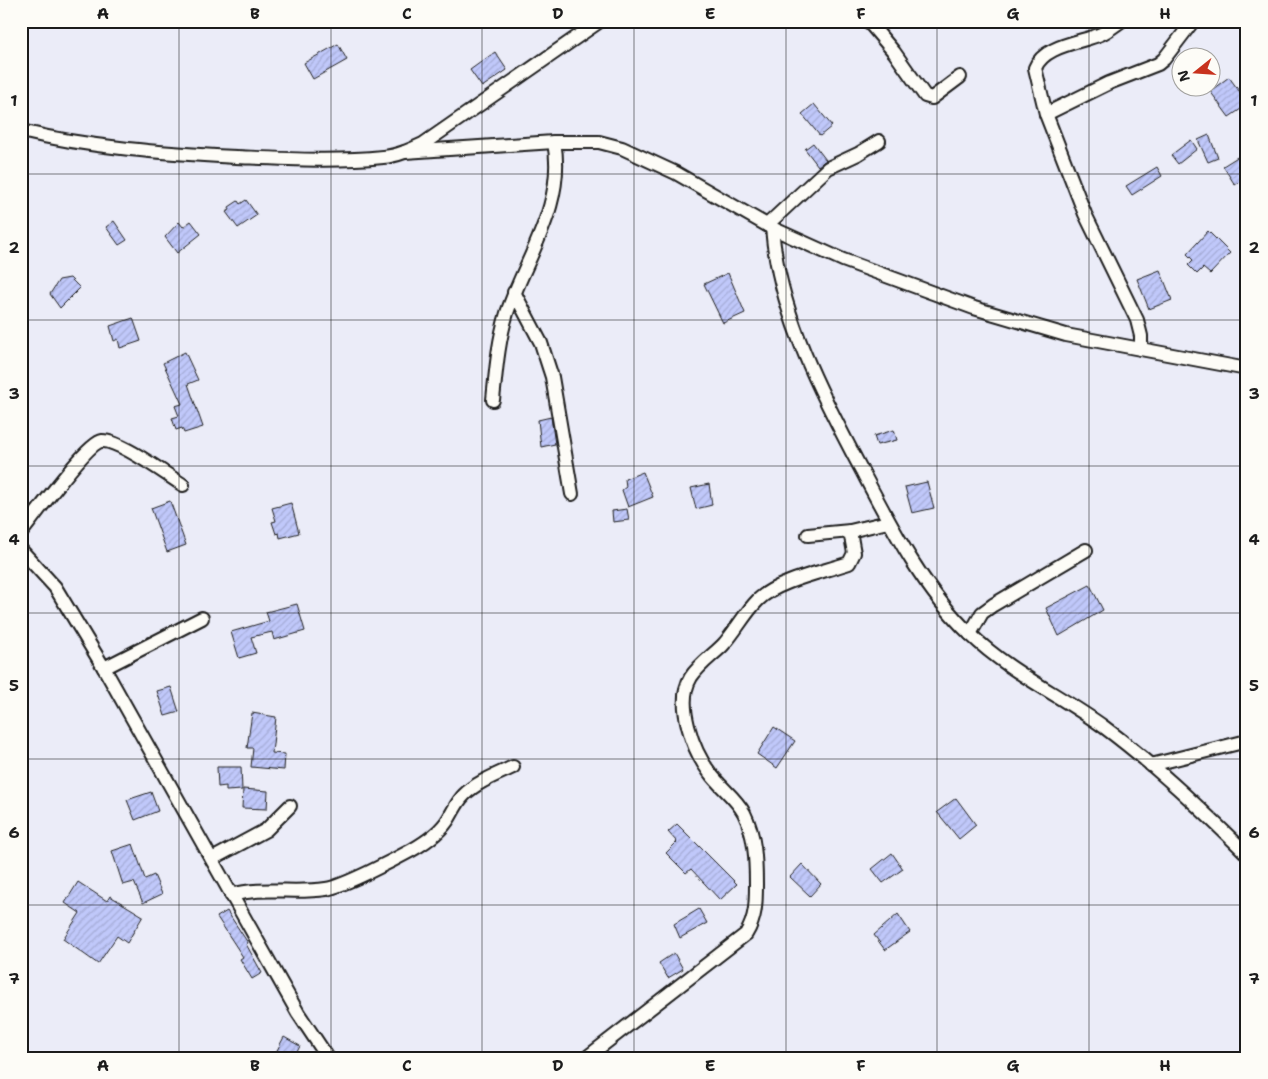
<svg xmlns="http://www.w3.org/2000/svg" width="1268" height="1079" viewBox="0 0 1268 1079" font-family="'Shantell Sans',sans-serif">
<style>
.building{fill:url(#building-hatch);stroke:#1c1c1c}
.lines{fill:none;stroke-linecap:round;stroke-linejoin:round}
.minor-casing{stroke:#1c1c1c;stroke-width:16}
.minor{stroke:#fdfcf7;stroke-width:12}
.grid{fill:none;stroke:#1c1c1c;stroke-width:1;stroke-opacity:0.55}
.neatline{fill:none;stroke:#1c1c1c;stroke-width:2}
.grid-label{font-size:16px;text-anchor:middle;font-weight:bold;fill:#1c1c1c}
</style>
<defs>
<pattern id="building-hatch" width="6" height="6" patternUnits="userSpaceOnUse" patternTransform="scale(1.25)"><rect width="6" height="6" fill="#c0c8fa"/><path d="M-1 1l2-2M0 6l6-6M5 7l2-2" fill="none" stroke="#a4abd6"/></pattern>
</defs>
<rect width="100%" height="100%" fill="#ebecf8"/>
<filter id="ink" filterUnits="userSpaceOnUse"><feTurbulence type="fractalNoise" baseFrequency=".02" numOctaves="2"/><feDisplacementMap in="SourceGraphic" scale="10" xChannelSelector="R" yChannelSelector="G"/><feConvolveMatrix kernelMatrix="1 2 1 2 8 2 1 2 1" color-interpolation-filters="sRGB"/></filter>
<g filter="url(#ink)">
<g class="building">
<path d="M338 44 347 60 313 79 304 63Z"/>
<path d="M495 52 507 70 482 87 470 70Z"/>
<path d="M1229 77 1247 102V105L1229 117 1210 91Z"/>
<path d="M814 104 832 126 820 136 802 114Z"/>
<path d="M1209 135 1218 158 1208 162 1198 140Z"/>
<path d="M1191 140 1197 149 1178 164 1171 155Z"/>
<path d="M813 143 826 160 818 166 805 149Z"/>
<path d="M1247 151V177L1235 185 1223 166Z"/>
<path d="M1157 167 1162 176 1132 195 1126 186Z"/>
<path d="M246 200 257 215 238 228 226 212 230 210 229 207 238 201 240 204Z"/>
<path d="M114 221 127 240 119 245 106 227Z"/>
<path d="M191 221 201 234 177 253 165 237 179 222 183 227Z"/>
<path d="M1208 231 1230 253 1210 274 1203 268 1197 274 1188 265 1193 260 1187 254Z"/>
<path d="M1160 270 1172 300 1149 309 1137 279Z"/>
<path d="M728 273 745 313 723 323 704 284Z"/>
<path d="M70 278 80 288 60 308 50 294 59 280Z"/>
<path d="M133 318 141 341 120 348 118 339 114 341 110 326Z"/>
<path d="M185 352 198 380 188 384 203 427 184 433 182 428 176 430 172 418 179 416 175 406 182 404 163 363Z"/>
<path d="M551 417 555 444 541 447 538 420Z"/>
<path d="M894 430 897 440 877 445 874 436Z"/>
<path d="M643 472 653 497 628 507 622 490 626 487 625 479Z"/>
<path d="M927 482 934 508 912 513 905 487Z"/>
<path d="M709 484 712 505 696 509 691 488Z"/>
<path d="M170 501 186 545 167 552 151 508Z"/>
<path d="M291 503 299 533 280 538 279 533 276 534 272 522 276 521 272 508Z"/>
<path d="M627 509 629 520 613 522 612 511Z"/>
<path d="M1090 585 1103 610 1059 636 1046 608Z"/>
<path d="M297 604 305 631 274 640 272 632 251 637 256 653 239 658 231 632 269 621 266 612Z"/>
<path d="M171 687 179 712 165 716 157 691Z"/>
<path d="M252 713 276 717 272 753 285 754 284 770 251 767 253 748H247Z"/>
<path d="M774 727 795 741 777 768 757 754Z"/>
<path d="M217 767H241L242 790 226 791V786L218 787Z"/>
<path d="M243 789 268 791 267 809 242 808Z"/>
<path d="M151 792 158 811 135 820 127 800Z"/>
<path d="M956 798 976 825 959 839 937 812Z"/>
<path d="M677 824 737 884 720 900 691 869 686 873 666 853 677 842 668 832Z"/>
<path d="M133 844 145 879 154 875 162 894 143 903 134 882 123 885 112 851Z"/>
<path d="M892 853 903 869 883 883 872 869Z"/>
<path d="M802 864 821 884 810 896 790 877Z"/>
<path d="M78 882 107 901 110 896 143 916 127 943 117 936 98 964 63 939 80 913 65 903Z"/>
<path d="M699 909 707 923 680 938 674 924Z"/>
<path d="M227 911 248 943 246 944 262 973 252 979 240 959 243 957 217 917Z"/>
<path d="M898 914 910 932 885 950 874 935Z"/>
<path d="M674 953 683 969 668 978 659 963Z"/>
<path d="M284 1037 300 1046 294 1058H273Z"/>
</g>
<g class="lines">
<defs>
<g id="minor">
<path d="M868 21 894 52 925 96 932 98 960 77"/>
<path d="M1121 21C1114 26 1108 31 1101 34 1080 43 1044 45 1035 68L1046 114 1085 214 1137 320 1141 336V349"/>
<path d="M1046 114 1109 83 1158 64 1164 59 1193 21"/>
<path d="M21 131C91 148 164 153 236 157 284 159 335 162 383 157 397 156 410 150 423 144L600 21"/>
<path d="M405 152 554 142H599L622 148 676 173 772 228 843 260 974 308 1066 335 1247 369"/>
<path d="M767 225 828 168 858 154 879 141"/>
<path d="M772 228C779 314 822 396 862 471 892 528 923 589 970 634 1009 672 1060 695 1104 727 1155 765 1201 809 1247 854"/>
<path d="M514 292 541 343 552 377 572 494"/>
<path d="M493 400C496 371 498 342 507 313 526 257 566 204 554 142"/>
<path d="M21 533C33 518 88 442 102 441 120 440 167 475 183 485"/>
<path d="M808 535 850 531 888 522"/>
<path d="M21 550 55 587 104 668 298 1013 328 1058"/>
<path d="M970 634 982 613 993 605 1086 550"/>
<path d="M104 668 202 618"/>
<path d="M1151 765 1247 741"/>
<path d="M212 859 266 830 290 806"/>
<path d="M231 895C264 886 293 894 326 889 344 886 394 860 412 850 426 842 441 832 449 818 454 810 457 802 464 795 477 782 496 775 513 767"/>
<path d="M586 1058 746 934C756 918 756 902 756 884 756 860 755 835 744 813 736 798 720 787 710 773 693 751 675 703 691 677 699 665 713 655 723 645 736 631 744 614 758 600 777 581 823 572 849 563L854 553 850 531"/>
</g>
</defs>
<use href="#minor" class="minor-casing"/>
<use href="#minor" class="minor"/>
</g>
</g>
<path class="grid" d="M179 21V1058M331 21V1058M482 21V1058M634 21V1058M786 21V1058M937 21V1058M1089 21V1058M21 174H1247M21 320H1247M21 466H1247M21 613H1247M21 759H1247M21 905H1247"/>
<rect width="1268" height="1079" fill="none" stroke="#fdfcf7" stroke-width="55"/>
<g transform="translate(1196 72) rotate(253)"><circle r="24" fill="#fdfcf7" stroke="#a3a29f"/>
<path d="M0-4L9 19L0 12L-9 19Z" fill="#c8321e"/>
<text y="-8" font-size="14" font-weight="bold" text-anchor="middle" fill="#1c1c1c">N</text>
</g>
<rect x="28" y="28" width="1212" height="1024" class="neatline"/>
<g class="grid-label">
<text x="103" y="19">A</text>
<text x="255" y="19">B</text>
<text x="407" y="19">C</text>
<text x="558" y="19">D</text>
<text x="710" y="19">E</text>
<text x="861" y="19">F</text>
<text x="1013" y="19">G</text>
<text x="1165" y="19">H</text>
<text x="14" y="106">1</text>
<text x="1254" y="106">1</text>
<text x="14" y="253">2</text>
<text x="1254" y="253">2</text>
<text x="14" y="399">3</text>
<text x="1254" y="399">3</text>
<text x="14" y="545">4</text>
<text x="1254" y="545">4</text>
<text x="14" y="691">5</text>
<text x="1254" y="691">5</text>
<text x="14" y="838">6</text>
<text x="1254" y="838">6</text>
<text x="14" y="984">7</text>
<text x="1254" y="984">7</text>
<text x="103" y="1071">A</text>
<text x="255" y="1071">B</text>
<text x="407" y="1071">C</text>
<text x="558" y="1071">D</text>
<text x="710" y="1071">E</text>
<text x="861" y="1071">F</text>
<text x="1013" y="1071">G</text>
<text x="1165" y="1071">H</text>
</g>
</svg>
